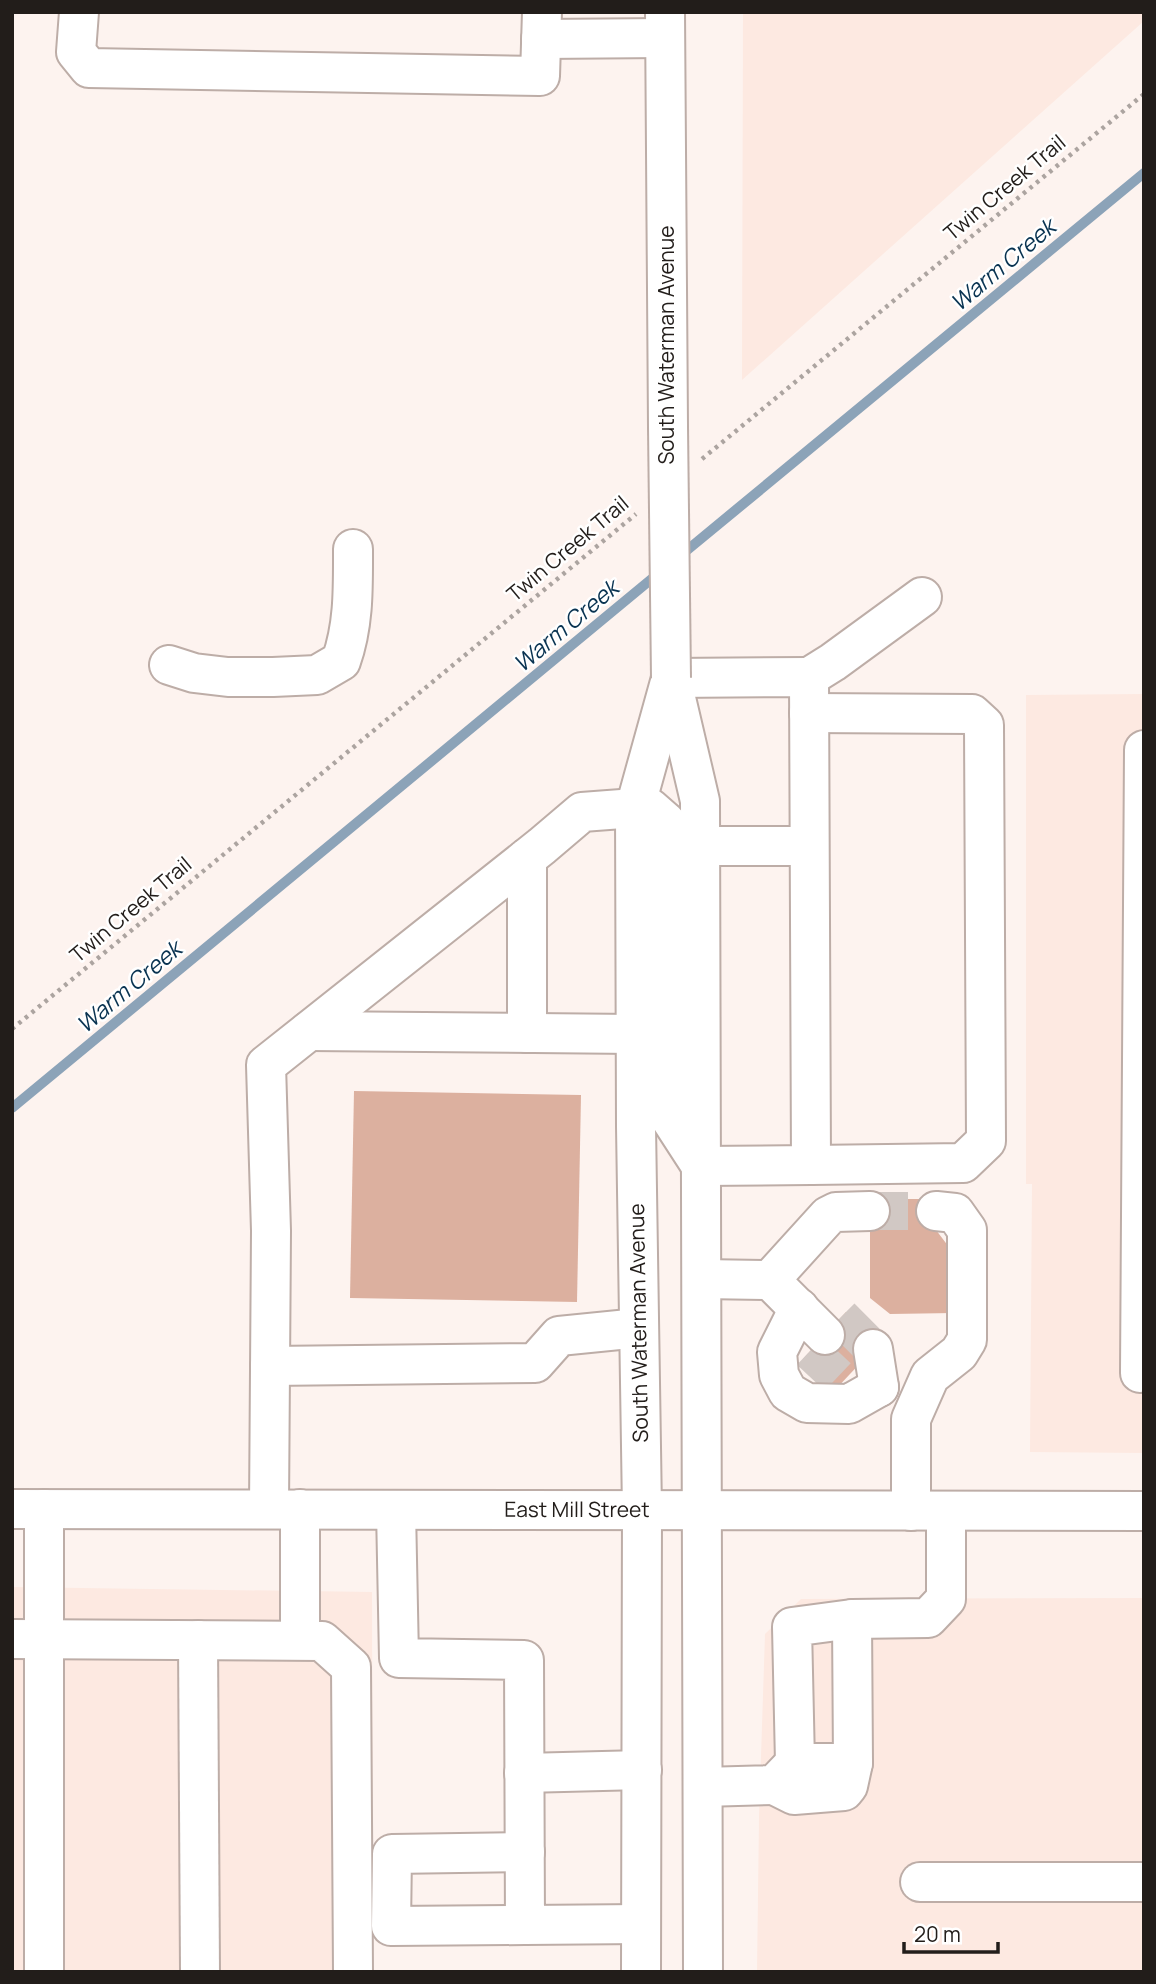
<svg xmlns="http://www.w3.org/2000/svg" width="1156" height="1984" viewBox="0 0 1156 1984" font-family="Manrope,sans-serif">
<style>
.built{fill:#fde9e1}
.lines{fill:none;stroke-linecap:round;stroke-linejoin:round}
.stream{stroke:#8ca3b8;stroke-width:10}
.building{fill:#dcb09f}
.minor-tunnel{stroke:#d1c8c4;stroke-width:38;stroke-dasharray:38 19;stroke-linecap:butt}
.minor-casing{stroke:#bdada7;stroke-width:42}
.major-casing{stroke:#bdada7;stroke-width:42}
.path{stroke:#aca4a0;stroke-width:4.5;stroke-dasharray:3.5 5;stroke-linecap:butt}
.minor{stroke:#fff;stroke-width:38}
.major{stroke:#fff;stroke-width:38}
.major-bridge-casing{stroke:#bdada7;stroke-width:42;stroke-linecap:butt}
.major-bridge{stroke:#fff;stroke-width:38}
.labels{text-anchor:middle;stroke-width:5;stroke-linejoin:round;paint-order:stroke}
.street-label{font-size:21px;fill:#221d1a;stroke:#fff}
.water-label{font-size:23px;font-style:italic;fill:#093351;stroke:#fff}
</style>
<rect width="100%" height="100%" fill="#fdf3ef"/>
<g class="built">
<path d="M743 12H1144V21L742 380Z"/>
<path d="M1144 694V1453L1030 1452 1032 1184H1026V695Z"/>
<path d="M12 1587 372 1592 373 1972H12Z"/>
<path d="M1144 1598V1972H757L759 1818 765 1634 801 1599Z"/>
</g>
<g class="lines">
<g class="stream">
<path d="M680 556 1144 173"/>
<path d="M12 1108 660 572"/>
</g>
</g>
<g class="building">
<path d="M354 1091 581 1095 577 1302 350 1298Z"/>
<path d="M870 1199H935L936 1230 955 1255 954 1313 890 1314 870 1298Z"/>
<path d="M846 1312 879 1343 835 1390 803 1359Z"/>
</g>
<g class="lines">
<g class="minor-tunnel">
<path d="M870 1211H936"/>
<path d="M841 1317 873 1349"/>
<path d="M810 1351 843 1382"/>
</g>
<defs>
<g id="minor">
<path d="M79 12 76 52 89 68 540 76 542 12"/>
<path d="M541 39 665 38"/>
<path d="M169 665 194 673 228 677H273L317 675 341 661C354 625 353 587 353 549"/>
<path d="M809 677 833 662 922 597"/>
<path d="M671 678 809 677 811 1165 701 1166"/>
<path d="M809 713 972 714 984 725 986 1141 963 1163 811 1165"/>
<path d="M700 846H809"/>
<path d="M527 858V1033"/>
<path d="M309 1031 635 1034"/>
<path d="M702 1279 770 1280 825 1335"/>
<path d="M770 1280 828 1216 836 1212 870 1211"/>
<path d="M799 1308 777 1352 779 1375 788 1392 807 1403 849 1404 879 1387"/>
<path d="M873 1349 879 1387"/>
<path d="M270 1366 535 1363 559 1336 639 1328"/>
<path d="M1140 1373 1144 750"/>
<path d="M44 1509V1972"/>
<path d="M269 1509 271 1231 266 1065 542 846 582 812 635 808"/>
<path d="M300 1509V1640"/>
<path d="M396 1510 399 1658 524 1660 525 1925 641 1924"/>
<path d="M911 1511V1419L930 1376 959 1353 967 1340V1230L955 1213 936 1211"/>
<path d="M12 1639 322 1641 351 1667 353 1972"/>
<path d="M198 1640 200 1972"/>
<path d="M795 1763 792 1627 852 1619 928 1618 946 1599V1511"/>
<path d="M524 1773 642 1770"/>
<path d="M774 1785 794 1795 844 1791 848 1786 853 1763"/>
<path d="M703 1787 774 1785 795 1763H853L852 1619"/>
<path d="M525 1852 392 1854 391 1926 525 1925"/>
<path d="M920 1882H1144"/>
</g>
<g id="major">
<path d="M665 12 668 427"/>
<path d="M672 681 700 801 703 1972"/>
<path d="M635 808H650L666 822V1112L701 1166"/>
<path id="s1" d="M12 1509 1144 1511"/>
<path d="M641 1972 642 1510 636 1126 635 808 671 678"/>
</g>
</defs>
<use href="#minor" class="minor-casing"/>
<use href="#major" class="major-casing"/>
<g class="path">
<path d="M702 459 1144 94"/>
<path d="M12 1029 636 514"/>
</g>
<use href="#minor" class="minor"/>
<use href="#major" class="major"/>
<defs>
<path id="major-bridge" d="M668 427 671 678"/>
</defs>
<use href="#major-bridge" class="major-bridge-casing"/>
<use href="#major-bridge" class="major-bridge"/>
</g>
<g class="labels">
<g class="street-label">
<text transform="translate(1005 188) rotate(-40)" y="7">Twin Creek Trail</text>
<text transform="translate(667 345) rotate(-90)" y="7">South Waterman Avenue</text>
<text transform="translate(568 549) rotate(-40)" y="7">Twin Creek Trail</text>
<text transform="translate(131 910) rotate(-40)" y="7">Twin Creek Trail</text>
<text transform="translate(639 1323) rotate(-91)" y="7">South Waterman Avenue</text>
<text dy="7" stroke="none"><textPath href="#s1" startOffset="565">East Mill Street</textPath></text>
</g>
<g class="water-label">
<text transform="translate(1003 265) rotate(-40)" y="8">Warm Creek</text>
<text transform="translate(566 626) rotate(-40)" y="8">Warm Creek</text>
<text transform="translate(129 987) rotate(-40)" y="8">Warm Creek</text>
</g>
</g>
<rect width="1156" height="1984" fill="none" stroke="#221d1a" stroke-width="28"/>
<path d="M904 1942v10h94v-10" fill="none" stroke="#221d1a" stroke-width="3.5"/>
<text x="914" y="1942" font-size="21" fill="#221d1a" stroke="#ffffff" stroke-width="5" paint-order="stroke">20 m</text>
</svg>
